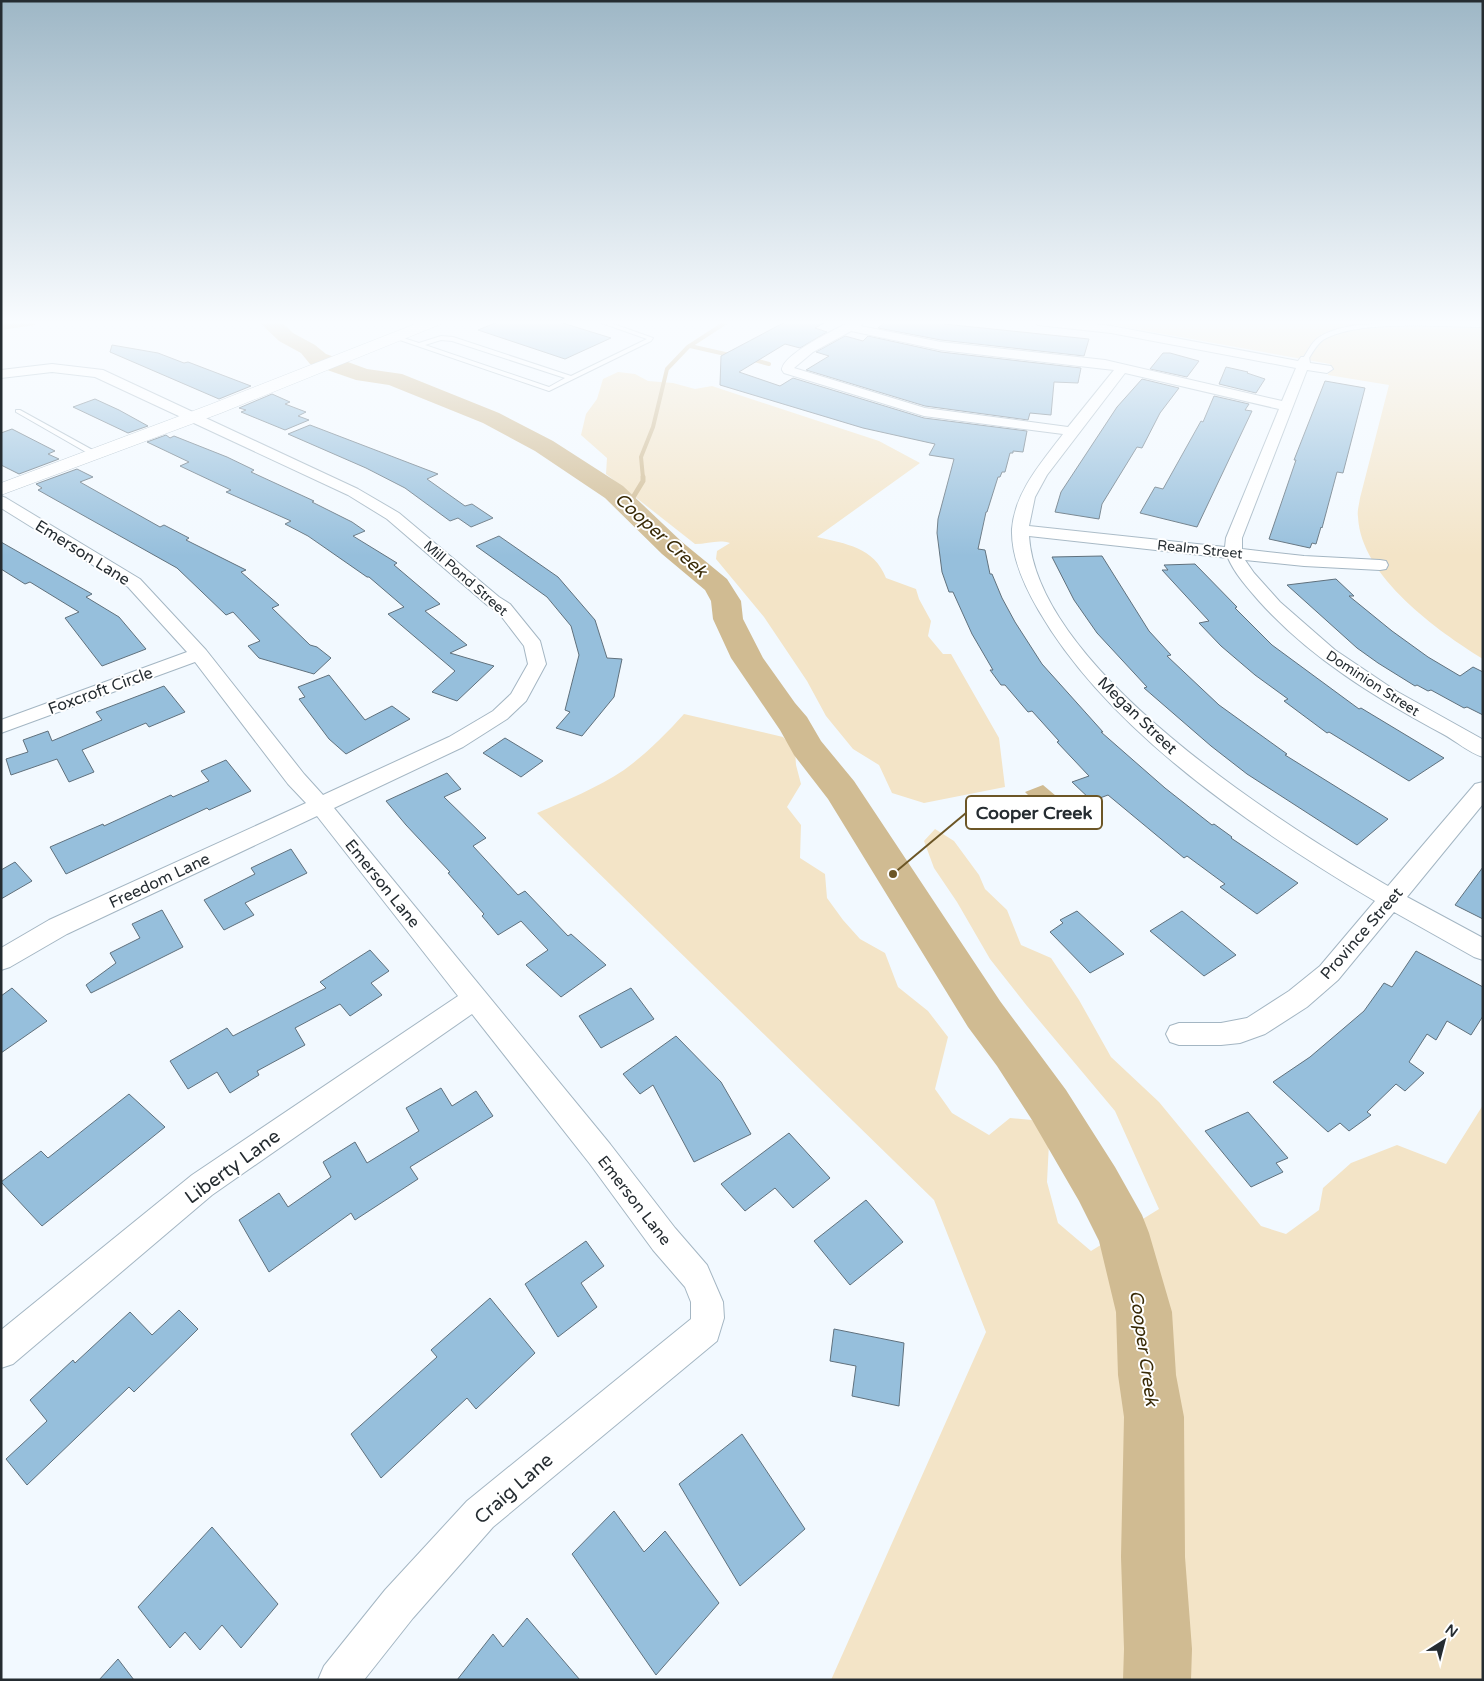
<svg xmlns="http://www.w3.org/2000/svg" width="1484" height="1681" viewBox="0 0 1484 1681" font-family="'Varela Round',sans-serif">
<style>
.green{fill:#f3e4c7}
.water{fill:#d0bb92}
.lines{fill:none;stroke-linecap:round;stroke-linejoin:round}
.stream-far1{stroke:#d0bb92;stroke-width:4}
.stream{stroke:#d0bb92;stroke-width:5}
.river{fill:#d0bb92;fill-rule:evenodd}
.building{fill:#96bfdc;stroke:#60717d}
.lane-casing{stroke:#a4b6c3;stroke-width:2}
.street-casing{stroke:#a4b6c3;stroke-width:2}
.secondary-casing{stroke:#a4b6c3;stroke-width:1}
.lane{fill:#fff;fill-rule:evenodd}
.street{fill:#fff;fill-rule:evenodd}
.secondary{fill:#fff;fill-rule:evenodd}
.labels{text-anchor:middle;stroke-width:4;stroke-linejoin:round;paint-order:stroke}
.far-street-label{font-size:14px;fill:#252c31;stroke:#fff}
.street-label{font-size:16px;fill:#252c31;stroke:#fff}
.water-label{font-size:18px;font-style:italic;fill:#392a06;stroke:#fff}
.near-street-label{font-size:19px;fill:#252c31;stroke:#fff}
.leader{fill:none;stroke:#6c5626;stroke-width:2}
.callout-dot{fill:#6c5626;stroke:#fff;stroke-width:2}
.callout{fill:#fff;stroke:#6c5626;stroke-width:2}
.callout-label{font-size:18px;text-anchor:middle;font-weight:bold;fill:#252c31}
</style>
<rect width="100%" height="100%" fill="#f2f9ff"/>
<g class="green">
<path d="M1092 321H1483V659C1438 631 1361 577 1358 517 1357 511 1359 505 1360 498L1389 385 1328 375 1330 364Z"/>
<path d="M618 372 635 374 648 381 673 383 695 389 712 386 879 441 920 463 817 537C846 544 874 547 886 578L916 589 919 599 931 621 928 636 943 654H951L999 738 1005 787 924 803 892 793 879 765 853 749 826 716 807 681 764 617 716 559 717 551 730 543C718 539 708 544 695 544L606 474 607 458 581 435 586 414 597 399 603 379Z"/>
<path d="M684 714 783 737 795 750 796 765 801 784 787 807 801 825 800 858 825 874 827 898 843 920 860 939 885 953 898 987 928 1011 948 1037 935 1089 952 1113 989 1135 1010 1118 1032 1120 1049 1143 1047 1182 1058 1223 1091 1251 1159 1209 1115 1111 1027 1006 990 959 957 902 934 868 924 841 935 829 954 841 979 875 985 889 1007 910 1021 945 1051 958 1079 1000 1111 1057 1159 1102 1261 1226 1286 1234 1319 1210 1323 1188 1351 1163 1397 1145 1446 1164 1483 1105V1680H831L986 1332 934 1200 537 813C567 800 597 788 624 770 646 754 666 734 684 714Z"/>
</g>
<path class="water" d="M1043 785 1056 796 1055 797 1061 803 1043 810 1025 792Z"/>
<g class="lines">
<g class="stream-far1">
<path d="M690 346 734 356"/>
<path d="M751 359 769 364"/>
<path d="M643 478 641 457 653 427 667 369 688 347 728 321"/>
</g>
<path class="stream" d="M629 504 643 481V477"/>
<g class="river">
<path d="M1 321H38L35 325 1 330Z"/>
<path d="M258 321H280L293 333 315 345 326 354 367 369 402 374 499 413 553 441 623 486 682 542 727 579 741 601 743 619 763 658 795 703 807 717 821 741 854 781 1000 1001 1066 1090 1115 1167 1142 1215 1149 1233 1172 1312 1176 1375 1184 1417 1185 1557 1192 1649 1191 1680H1123L1124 1649 1121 1557 1124 1417 1118 1375 1116 1312 1099 1241 1079 1201 1032 1120 997 1066 968 1027 828 799 794 755 780 730 731 658 713 619 711 601 705 590 662 554 605 498 535 451 483 423 389 385 356 380 310 364 301 353 279 341Z"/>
</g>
</g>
<g class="building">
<path d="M500 321H556L611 338 565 359 478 330Z"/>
<path d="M787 321H827L815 328 827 332 800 348 785 344 739 372 780 386 793 378 924 418 1027 431 1023 452 1013 451V453H1010L1005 472H1002L1000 477H998L987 512H986L978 549 985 550 990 574H992L1002 598 1015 622 1042 664 1103 732H1101L1165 788 1212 825 1214 824 1232 837 1231 838 1298 883 1257 914 1220 887 1225 884 1187 856 1184 858 1108 795 1092 801 1072 782 1089 776 1057 742 1059 741 1032 711 1028 712 1005 685H1001L990 670H993L972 634 953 592H949L942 572 937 533 938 519 954 459 929 455 935 444 863 428 720 385 721 356Z"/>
<path d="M886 321H947L944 324 1089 339 1084 356 941 340 878 328Z"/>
<path d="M845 336 863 341 868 336 941 352 1081 368 1078 383 1054 382 1051 415 1030 413 1028 420 925 406 806 370 829 356 816 352Z"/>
<path d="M112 345 158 353 184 363 188 362 251 386 219 399 110 352Z"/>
<path d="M1163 353H1170L1199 361 1187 377 1150 369Z"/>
<path d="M1226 367 1248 372 1247 373 1265 379 1256 393 1219 384Z"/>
<path d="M1142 379 1179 388 1160 413 1142 448 1137 447 1102 504 1099 519 1055 512 1061 492 1117 407Z"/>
<path d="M1325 381 1365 388 1343 473 1337 472 1322 528 1321 527 1316 544 1312 543 1310 548 1269 539 1296 460H1294Z"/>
<path d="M272 394 290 402 285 404 306 412 298 416 309 420 285 430 241 412 246 410 239 408Z"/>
<path d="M1214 396 1249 404 1245 410 1252 411 1197 527 1140 513 1155 487 1163 489 1201 421 1203 422Z"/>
<path d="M95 399 119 410 148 426 128 433 73 407Z"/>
<path d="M310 425 438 474 427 479 465 506 472 504 493 518 471 527 458 518 450 521 405 488 366 468 288 434Z"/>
<path d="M12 429 55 451 48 454 59 459 19 474 1 465V433Z"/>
<path d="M166 435 170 438 174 436 227 457 254 470 251 472 314 501 312 502 352 522 365 531 353 536 397 563 394 565 440 604 425 611 467 645 450 653 494 666 457 701 432 692 455 671 388 614 404 607 369 577H367L308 536 285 524 291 521 226 492 231 490 180 466 189 462 147 442Z"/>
<path d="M77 469 93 477 80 482 160 527 164 525 189 538 186 540 246 570 241 572 279 605 272 608 310 645 317 647 331 658 314 674 259 658 248 646 260 641 233 612 226 615 177 568 38 490 42 488 36 484Z"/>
<path d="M499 536 558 577 595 620 607 658 622 659 614 697 582 736 556 728 570 712 565 710 579 655 571 626 547 597 476 546Z"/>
<path d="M1 542 92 594 86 597 119 617 146 649 102 666 65 618 79 612 30 582 25 584 1 569Z"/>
<path d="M1102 556 1149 631 1171 655 1167 656 1219 705 1287 754 1285 755 1388 819 1357 845 1247 774 1211 746 1144 688 1147 687 1097 633 1074 600 1052 557Z"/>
<path d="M1195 564 1237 607 1235 608 1272 645 1359 709 1361 708 1444 758 1409 781 1329 732 1327 733 1284 701 1288 699 1255 675 1221 646 1199 623 1209 621 1162 570H1168L1164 565Z"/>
<path d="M1336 579 1354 596H1349L1392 631 1428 657 1460 676 1473 667 1483 672V715L1467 707 1464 708 1431 690 1428 691 1417 685 1415 686 1378 663 1357 648 1287 585Z"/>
<path d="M329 675 365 720 392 706 410 719 346 754 329 739 299 699 305 697 298 687Z"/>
<path d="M164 686 185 712 149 727 146 723 82 750 94 772 69 782 57 759 11 775 6 759 28 752 23 740 48 731 52 741 102 720 96 712Z"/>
<path d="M505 738 543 761 521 777 483 753Z"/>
<path d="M226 760 251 791 209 810 207 808 66 874 50 847 103 824 104 826 171 795 173 797 209 781 201 771Z"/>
<path d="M447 773 461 789 444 797 486 838 473 846 518 895 525 891 568 936 571 934 606 965 561 997 526 965 548 950 521 921 498 935 482 916 484 914 448 873 450 872 406 825 386 801Z"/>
<path d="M291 849 307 873 245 903 254 915 224 930 204 900 255 874 251 868Z"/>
<path d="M15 862 32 881 1 899V870Z"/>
<path d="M1483 867V919L1455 905Z"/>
<path d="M162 910 183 947 91 993 86 985 116 963 110 953 140 938 132 924Z"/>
<path d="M1077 911 1124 954 1090 973 1050 932 1063 923 1060 920Z"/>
<path d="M1182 911 1187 915 1236 955 1204 976 1150 931Z"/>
<path d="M370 950 389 971 371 983 382 995 350 1016 340 1004 295 1028 305 1045 257 1071 259 1075 230 1093 217 1072 188 1089 170 1061 227 1028 233 1036 326 988 320 982Z"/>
<path d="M1416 951 1483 987V1016L1471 1035 1447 1021 1436 1040 1427 1034 1409 1062 1424 1073 1405 1091 1396 1084 1367 1112 1371 1115 1349 1131 1340 1123 1328 1132 1273 1082 1310 1057 1364 1011 1384 983 1392 987Z"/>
<path d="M12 988 47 1021 1 1053V996Z"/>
<path d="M631 988 654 1019 601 1048 579 1016Z"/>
<path d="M676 1036 721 1082 751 1134 694 1162 653 1085 640 1094 623 1074Z"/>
<path d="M441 1088 452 1106 476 1091 493 1116 410 1167 418 1179 355 1220 351 1213 269 1272 239 1220 279 1193 288 1207 331 1177 323 1162 355 1142 367 1163 419 1131 406 1108Z"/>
<path d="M129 1094 165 1127 42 1226 1 1182 41 1151 48 1158Z"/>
<path d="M1248 1112 1288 1158 1276 1163 1283 1172 1251 1187 1205 1131Z"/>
<path d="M789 1133 830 1178 793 1208 775 1188 745 1211 721 1184Z"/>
<path d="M866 1200 903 1242 850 1285 814 1241Z"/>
<path d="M586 1241 604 1266 581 1283 597 1307 558 1337 525 1284Z"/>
<path d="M490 1298 535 1353 476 1409 467 1398 381 1478 351 1434 437 1357 431 1350Z"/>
<path d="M179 1310 198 1329 134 1392 129 1387 27 1485 6 1459 47 1421 30 1400 73 1360 75 1363 130 1312 152 1335Z"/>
<path d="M834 1329 904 1343 899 1406 852 1396 856 1366 830 1361Z"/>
<path d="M742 1434 805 1529 740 1586 679 1484Z"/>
<path d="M614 1511 644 1552 665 1531 719 1603 656 1675 572 1554Z"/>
<path d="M212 1527 278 1604 241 1648 222 1625 200 1650 185 1632 170 1648 138 1607Z"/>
<path d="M527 1618 580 1680H457L493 1634 503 1647Z"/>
<path d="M118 1659 134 1680H99Z"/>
</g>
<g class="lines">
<defs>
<g id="lane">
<path d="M596 321H605L653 338 651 341 549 391 391 337 394 335 419 343 441 336 453 337 571 376 647 339ZM441 340 452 341 565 378 549 387 425 345Z"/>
<path d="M1399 323H1483V327C1441 327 1358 319 1323 340 1316 345 1312 354 1307 361L1302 360C1307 353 1311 343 1318 338 1340 323 1373 324 1399 323Z"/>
<path d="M16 410H20L98 453 91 455 16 412Z"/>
</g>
<g id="street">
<path d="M851 321H866L860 326 941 342 1105 360 1282 401 1296 368 1111 333 1038 325 1032 321H1073L1111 326 1298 361 1301 357H1309L1310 363 1331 366 1333 369 1327 373 1307 370 1242 538V549L1304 556 1380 560 1386 561 1388 565 1386 569 1380 570 1304 566 1245 560 1254 573 1280 602 1335 650 1396 691 1482 739 1483 757C1469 753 1456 741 1443 734 1376 698 1310 658 1259 601 1247 587 1235 574 1228 558L1029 536C1038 670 1281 824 1388 886L1475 784 1483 782V804L1407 897 1483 938V960L1474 957 1394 912 1338 980 1307 1007 1265 1034 1240 1043 1221 1045H1179L1170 1042 1166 1034 1170 1026 1179 1023H1221L1247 1018 1289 991 1320 966 1375 901C1256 830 1110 733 1039 611 1025 587 1011 558 1012 529 1015 492 1041 463 1063 434L924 416 784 373 782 370C782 354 837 329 851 321ZM851 331 941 350 1114 370 1068 427 925 408 794 368 813 352ZM1125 373 1279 409 1226 538 1225 547 1029 526 1035 497 1047 475Z"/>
<path d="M52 364 103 370 358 489 399 513 499 597 510 604 540 641 546 664 526 701 507 719 463 747 334 808 610 1144 675 1228 707 1265 723 1302 724 1318 717 1341 493 1527 413 1618 364 1680H318L324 1666 385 1590 467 1501 691 1319V1302L685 1287 653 1250 590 1164 472 1014 212 1195 13 1364 1 1368V1330L192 1175 458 996 317 816 67 934 10 967 1 970V948L49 920 306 803 288 784 195 662 1 733V720L187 652 128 587 1 508V496L6 498 140 579 206 650 304 774 323 795 449 737 493 711 511 694 528 664 524 646 498 612 487 605 387 519 348 495 95 377 52 372 1 378V370Z"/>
</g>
<path id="secondary" d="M423 321H443L441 324 221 413 1 495V483L209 405Z"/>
</defs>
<use href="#lane" class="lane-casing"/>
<use href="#street" class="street-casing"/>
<use href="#secondary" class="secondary-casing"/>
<use href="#lane" class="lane"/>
<use href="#street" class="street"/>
<use href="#secondary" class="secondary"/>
</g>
<linearGradient id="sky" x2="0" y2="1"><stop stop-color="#9eb7c6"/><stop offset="0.58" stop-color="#f9fcff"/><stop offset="1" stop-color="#f9fcff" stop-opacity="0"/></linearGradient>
<rect width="1484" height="556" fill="url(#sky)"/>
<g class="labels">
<g class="far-street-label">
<text transform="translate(1200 549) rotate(6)" y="5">Realm Street</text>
<text transform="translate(466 578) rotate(41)" y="5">Mill Pond Street</text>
<text transform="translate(1373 683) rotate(33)" y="5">Dominion Street</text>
</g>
<g class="street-label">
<text transform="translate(83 552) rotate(32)" y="6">Emerson Lane</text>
<text transform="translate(100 690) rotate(-20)" y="6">Foxcroft Circle</text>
<text transform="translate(1138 715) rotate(44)" y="6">Megan Street</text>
<text transform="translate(159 880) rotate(-25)" y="6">Freedom Lane</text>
<text transform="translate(383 883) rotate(51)" y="6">Emerson Lane</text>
<text transform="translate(1361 933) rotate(-49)" y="6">Province Street</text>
<text transform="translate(635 1200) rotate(52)" y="6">Emerson Lane</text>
</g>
<g class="water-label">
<text transform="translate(661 535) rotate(42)" y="6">Cooper Creek</text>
<text transform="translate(1144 1348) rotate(82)" y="6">Cooper Creek</text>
</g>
<g class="near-street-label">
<text transform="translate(232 1166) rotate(-36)" y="7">Liberty Lane</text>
<text transform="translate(513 1488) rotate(-41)" y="7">Craig Lane</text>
</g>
</g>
<path class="leader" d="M893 874L966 813"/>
<circle class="callout-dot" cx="893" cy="874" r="5"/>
<rect class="callout" x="966" y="796" width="136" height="33" rx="5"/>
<g class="callout-label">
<text x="1034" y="819">Cooper Creek</text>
</g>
<rect width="1484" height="1681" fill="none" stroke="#252c31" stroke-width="5"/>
<g transform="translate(1444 1641) rotate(36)" stroke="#ffffff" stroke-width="4" paint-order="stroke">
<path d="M0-4L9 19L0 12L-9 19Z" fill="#252c31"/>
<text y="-8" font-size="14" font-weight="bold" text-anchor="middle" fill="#252c31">N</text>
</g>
</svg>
